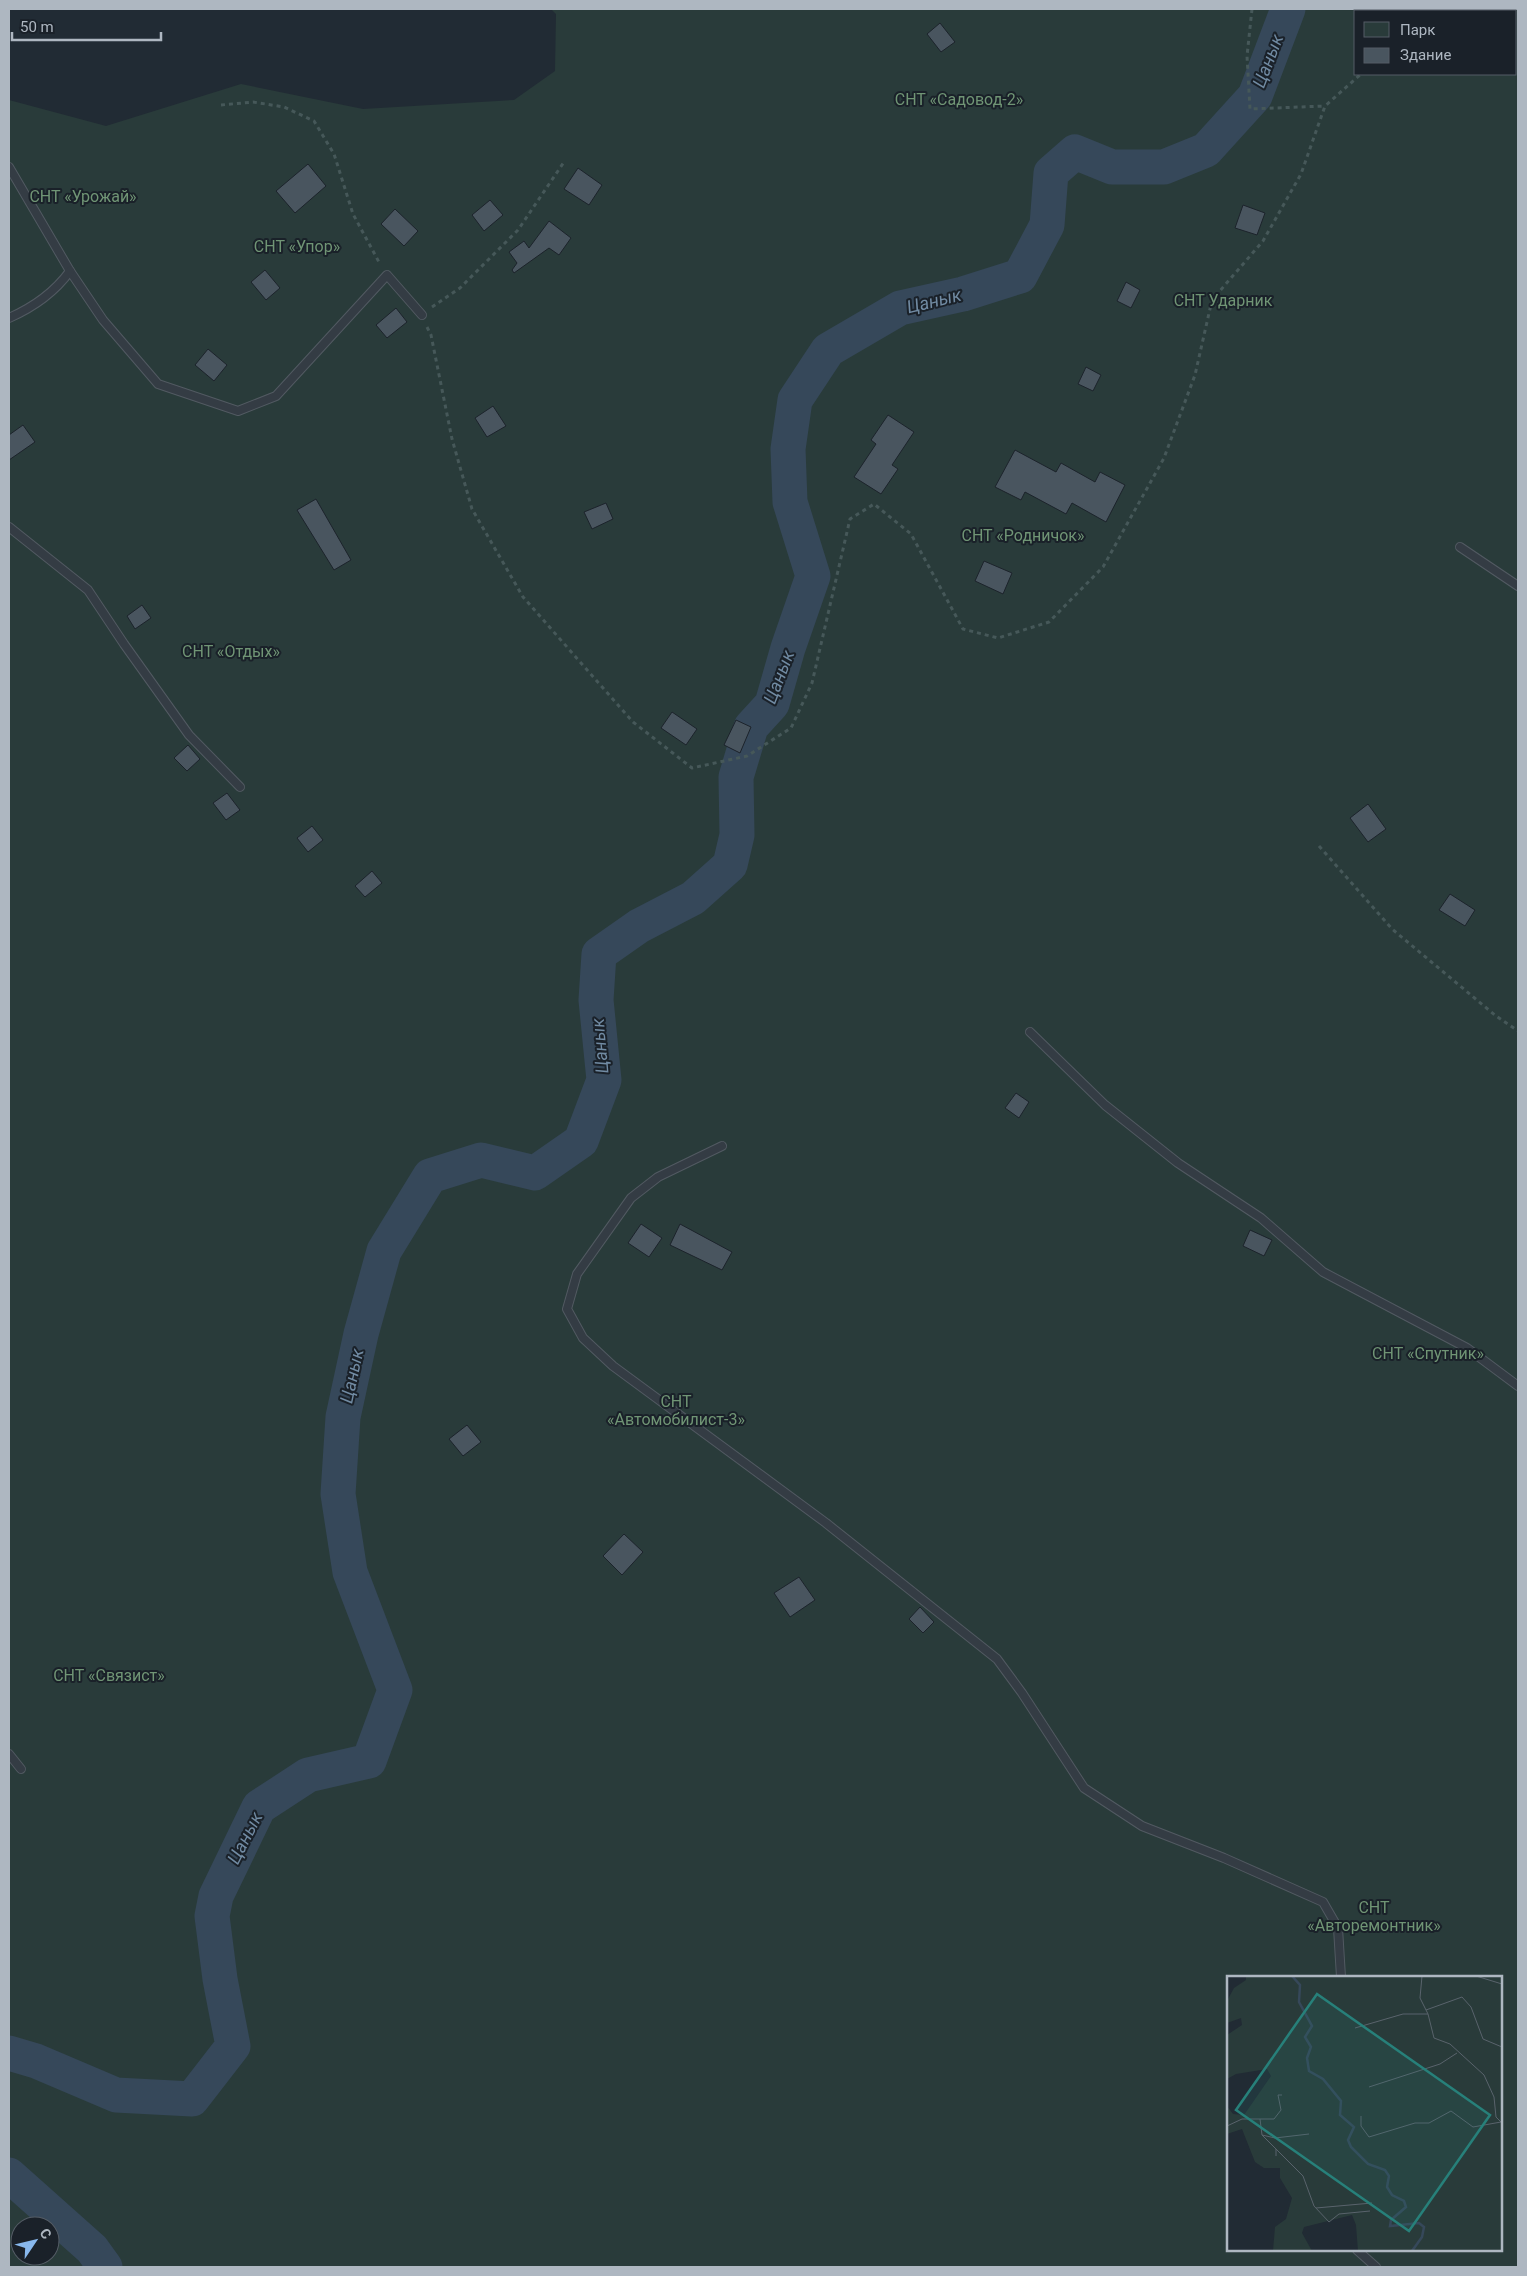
<svg xmlns="http://www.w3.org/2000/svg" width="1527" height="2276" viewBox="0 0 1527 2276" font-family="Roboto,sans-serif">
<style>
.green{fill:#293b3a;fill-rule:evenodd}
.lines{fill:none;stroke-linecap:round;stroke-linejoin:round}
.river{stroke:#36485a;stroke-width:35}
.building{fill:#49555f;stroke:#1c232b}
.lane-casing{stroke:#525a62;stroke-width:10}
.path{stroke:#465859;stroke-width:3;stroke-dasharray:4 4;stroke-linecap:butt}
.lane{stroke:#343c44;stroke-width:8}
.labels{text-anchor:middle;stroke-width:4;stroke-linejoin:round;paint-order:stroke}
.park-label{font-size:16px;fill:#709575;stroke:#1a2129}
.water-label{font-size:18px;font-style:italic;fill:#718ba3;stroke:#1a2129}
.inset-river{fill:none;stroke:#36485a;stroke-width:2.5}
.inset-road{fill:none;stroke:#59636c;stroke-width:1}
.view{fill:#27807a;fill-opacity:0.15;stroke:#27807a;stroke-width:2.5}
.inset-edge{fill:none;stroke:#aeb7c1;stroke-width:2.5}
</style>
<rect width="100%" height="100%" fill="#212b34"/>
<path class="green" d="M551 9H1518V2267H9V100L106 126 241 84 363 109 514 100 555 71 556 14ZM1356 11H1516V74H1356ZM1228 1977H1501V2250H1228ZM20 2226H50V2256H20Z"/>
<g class="lines">
<g class="river">
<path d="M9 2053 36 2061 116 2095 192 2099 233 2046 220 1979 212 1916 216 1896 259 1807 308 1775 369 1761 395 1690 350 1572 338 1494 343 1417 361 1334 384 1251 430 1176 481 1160 535 1173 581 1141 604 1080 596 1000 599 954 639 926 693 898 730 865 737 835 736 777 751 727 772 704 788 648 813 576 790 502 788 449 795 400 828 350 900 308 963 294 1020 276 1047 225 1051 173 1075 152 1112 167H1164L1206 150 1255 96 1288 9"/>
<path d="M9 2175 92 2249 105 2267"/>
</g>
</g>
<g class="building">
<path d="M940 23 955 42 941 52 927 34Z"/>
<path d="M308 164 326 186 295 213 276 191Z"/>
<path d="M578 168 602 185 589 205 564 189Z"/>
<path d="M490 200 503 215 484 231 472 215Z"/>
<path d="M1243 205 1265 213 1257 235 1235 228Z"/>
<path d="M395 209 418 231 404 246 381 224Z"/>
<path d="M549 221 571 238 559 255 549 248 514 273 512 270 517 263 509 252 524 241 529 248Z"/>
<path d="M265 270 280 288 266 300 251 282Z"/>
<path d="M1126 282 1140 290 1131 308 1117 301Z"/>
<path d="M396 308 407 322 387 338 376 325Z"/>
<path d="M208 349 227 365 214 381 195 365Z"/>
<path d="M1086 367 1101 375 1093 391 1078 384Z"/>
<path d="M493 406 506 426 487 437 475 418Z"/>
<path d="M888 415 914 432 892 465 898 469 881 494 854 477 876 444 871 440Z"/>
<path d="M23 425 35 442 9 460V435Z"/>
<path d="M1015 450 1056 472 1061 463 1095 482 1100 472 1125 485 1106 522 1072 503 1066 514 1025 492 1021 500 995 487Z"/>
<path d="M316 499 351 560 334 570 297 510Z"/>
<path d="M606 503 613 519 592 529 584 512Z"/>
<path d="M984 561 1012 573 1003 594 975 581Z"/>
<path d="M142 605 151 618 135 629 127 616Z"/>
<path d="M672 712 697 729 686 745 661 728Z"/>
<path d="M736 720 751 727 740 753 724 745Z"/>
<path d="M188 745 200 759 187 771 174 758Z"/>
<path d="M227 793 240 810 226 820 213 803Z"/>
<path d="M1368 804 1386 829 1368 842 1350 818Z"/>
<path d="M312 826 323 840 308 852 297 838Z"/>
<path d="M372 871 382 883 365 897 355 886Z"/>
<path d="M1450 894 1475 910 1465 926 1439 910Z"/>
<path d="M1016 1093 1029 1102 1019 1118 1005 1108Z"/>
<path d="M641 1224 662 1238 649 1257 628 1243Z"/>
<path d="M680 1224 732 1252 722 1270 670 1245Z"/>
<path d="M1250 1230 1272 1240 1264 1256 1243 1246Z"/>
<path d="M467 1425 481 1442 463 1456 449 1439Z"/>
<path d="M624 1534 643 1552 622 1575 603 1556Z"/>
<path d="M799 1577 815 1600 790 1617 774 1593Z"/>
<path d="M920 1607 934 1622 923 1633 909 1619Z"/>
</g>
<g class="lines">
<defs>
<g id="lane">
<path d="M9 167 70 271 103 320 158 384 238 411 276 396 387 275 422 315"/>
<path d="M9 318C34 307 54 293 70 271"/>
<path d="M9 527 88 590 124 644 189 735 240 787"/>
<path d="M1460 547 1518 586"/>
<path d="M1030 1032 1105 1105 1178 1163 1261 1218 1323 1272 1467 1348 1518 1386"/>
<path d="M722 1146 658 1177 631 1198 577 1274 567 1309 583 1338 613 1366 826 1523 997 1659 1022 1693 1084 1788 1142 1826 1224 1858 1323 1902 1338 1928 1341 1977"/>
<path d="M9 1754 21 1769"/>
<path d="M1357 2250 1376 2267"/>
</g>
</defs>
<use href="#lane" class="lane-casing"/>
<g class="path">
<path d="M1252 9 1247 56 1250 109 1325 106"/>
<path d="M1456 11 1460 9"/>
<path d="M221 105 253 102 284 107 314 121 334 154 353 214 380 264"/>
<path d="M432 307 460 288 518 230 564 162"/>
<path d="M427 327 431 335 452 439 472 509 523 597 633 722 692 768 747 756 791 728 812 683 850 519 874 504 911 534 963 629 998 638 1049 622 1103 567 1164 458 1195 375 1212 300 1263 241 1301 174 1325 106 1361 74"/>
<path d="M1319 846 1392 929 1496 1016 1518 1031"/>
</g>
<use href="#lane" class="lane"/>
</g>
<g class="labels">
<g class="park-label">
<text x="959" y="105">СНТ «Садовод-2»</text>
<text x="83" y="202">СНТ «Урожай»</text>
<text x="297" y="252">СНТ «Упор»</text>
<text x="1223" y="306">СНТ Ударник</text>
<text x="1023" y="541">СНТ «Родничок»</text>
<text x="231" y="657">СНТ «Отдых»</text>
<text x="1428" y="1359">СНТ «Спутник»</text>
<text x="676" y="1407">СНТ<tspan x="676" dy="18">«Автомобилист-3»</tspan></text>
<text x="109" y="1681">СНТ «Связист»</text>
<text x="1374" y="1913">СНТ<tspan x="1374" dy="18">«Авторемонтник»</tspan></text>
</g>
<g class="water-label">
<text transform="translate(1268 61) rotate(-69)" y="6">Цанык</text>
<text transform="translate(934 301) rotate(-14)" y="6">Цанык</text>
<text transform="translate(779 677) rotate(-69)" y="6">Цанык</text>
<text transform="translate(600 1046) rotate(-95)" y="6">Цанык</text>
<text transform="translate(352 1376) rotate(-78)" y="6">Цанык</text>
<text transform="translate(245 1838) rotate(-63)" y="6">Цанык</text>
</g>
</g>
<g transform="translate(1227 1976)">
<rect width="275" height="275" fill="#212b34"/>
<path d="M19 0H275V275H131L129 249 125 239 77 251 75 257 85 275H46L48 251 59 243 65 222 53 202V192H37L28 186 15 153 0 158V130L6 138 17 139 44 100 40 93 9 98 0 103V59L15 49 14 42 0 47V25L7 12 19 4Z" fill="#293b3a"/>
<path class="inset-river" d="M65 0 73 9 72 26 85 50 78 61 84 71 80 82 82 95 96 103 114 125 113 139 127 151 121 164 124 171 141 188 158 194 162 200 160 211 165 219 177 225 179 231 164 244 163 250 192 247 197 251 195 261 185 275"/>
<path class="inset-road" d="M195 0 193 22 201 38 207 62 223 68 257 99 267 121 269 141 275 147M249 0 275 8M199 34 235 21 244 31 256 63 275 71M128 52 176 38H201M142 111 213 88 230 77M134 140V150L142 161 188 147H202L224 135 246 151 274 146M33 143 35 159 49 173V180M0 150 15 143H47L54 134 51 119H55M35 159 48 162 82 158M49 173 76 200 87 230 102 246 112 238 143 235M89 232 145 227"/>
<path class="view" d="M90 18 263 139 182 255 9 134Z"/>
<rect width="275" height="275" class="inset-edge"/>
</g>
<rect width="1527" height="2276" fill="none" stroke="#aeb7c1" stroke-width="20"/>
<rect x="1354" y="10" width="162" height="65" fill="#1a2129" stroke="#555d66"/>
<rect x="1364" y="22" width="25" height="15" fill="#293b3a" stroke="#555d66"/>
<text x="1400" y="35" font-size="15" fill="#aeb7c1">Парк</text>
<rect x="1364" y="48" width="25" height="15" fill="#49555f" stroke="#555d66"/>
<text x="1400" y="60" font-size="15" fill="#aeb7c1">Здание</text>
<g transform="translate(35 2241) rotate(55)"><circle r="24" fill="#1a2129" stroke="#555d66"/>
<path d="M0-4L9 19L0 12L-9 19Z" fill="#88b8ed"/>
<text y="-8" font-size="14" font-weight="bold" text-anchor="middle" fill="#aeb7c1">С</text>
</g>
<path d="M12 32v8h149v-8" fill="none" stroke="#aeb7c1" stroke-width="2.5"/>
<text x="20" y="32" font-size="15" fill="#aeb7c1" stroke="#1a2129" stroke-width="4" paint-order="stroke">50 m</text>
</svg>
